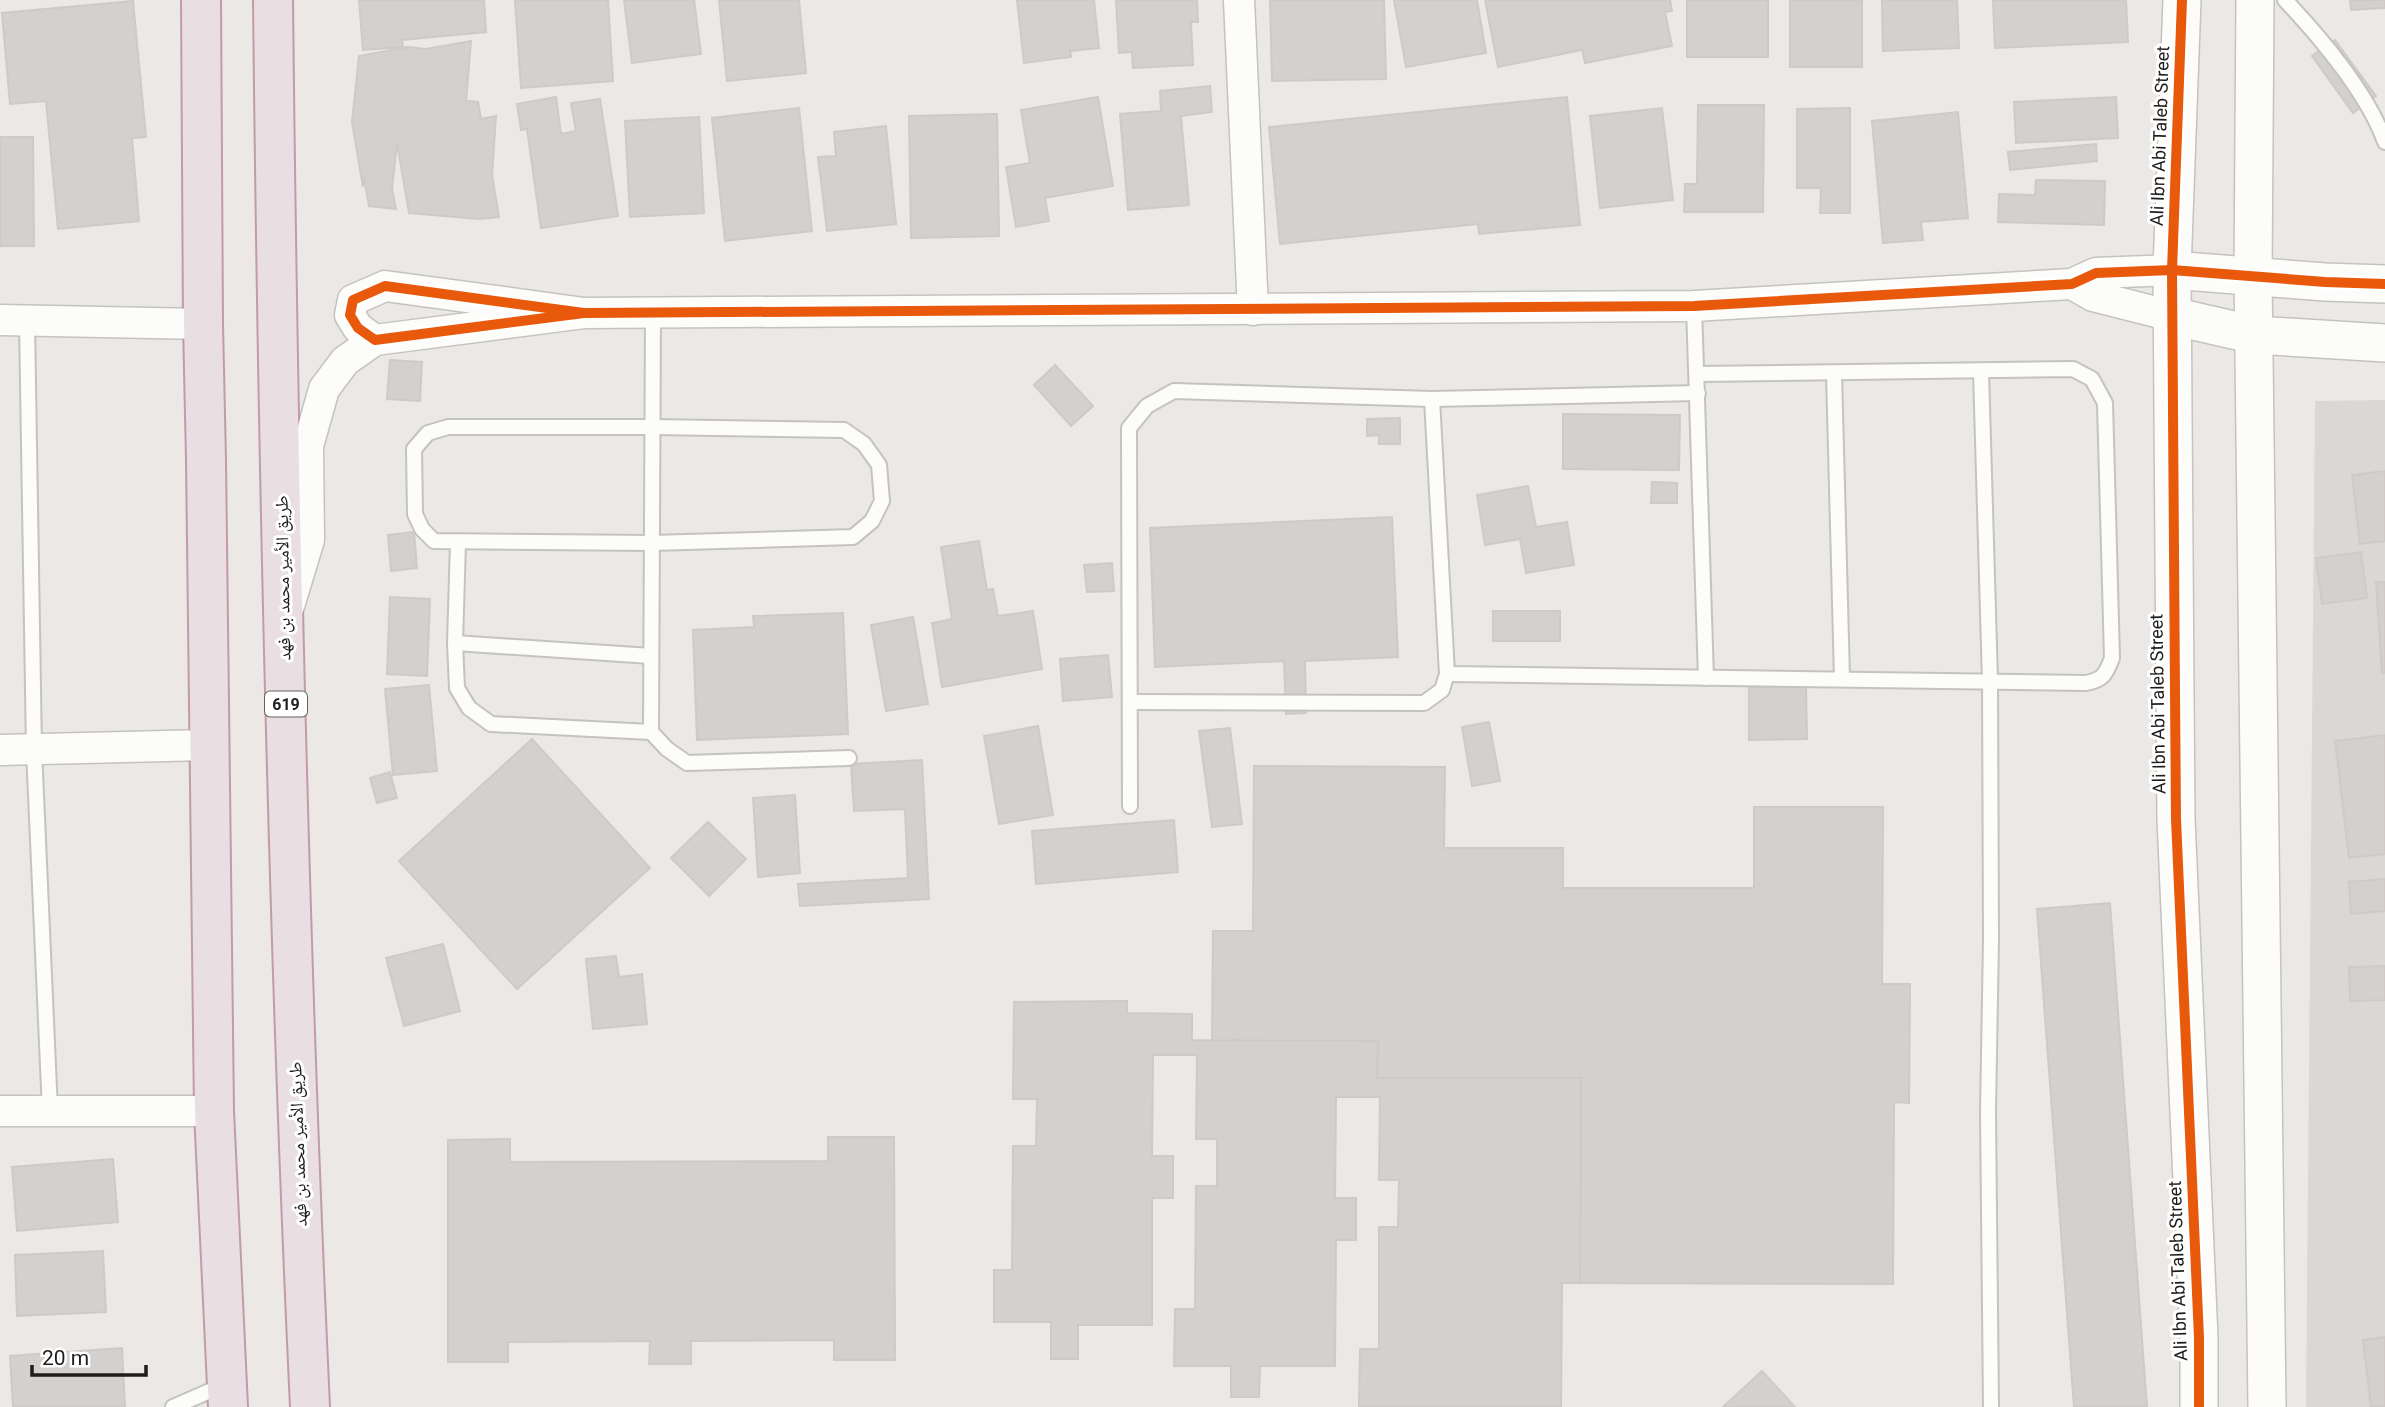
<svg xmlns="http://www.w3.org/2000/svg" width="2385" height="1407" viewBox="0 0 2385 1407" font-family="Roboto,'Noto Naskh Arabic',sans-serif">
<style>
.residential{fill:#dad8d7}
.building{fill:#d3d0ce;stroke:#cfcac6;stroke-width:2}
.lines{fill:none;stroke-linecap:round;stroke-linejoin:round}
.service-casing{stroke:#c4c3c1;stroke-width:18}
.minor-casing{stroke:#c4c3c1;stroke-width:33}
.tertiary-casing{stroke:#c4c3c1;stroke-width:40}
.motorway-casing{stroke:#c19bab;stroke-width:42}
.service{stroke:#fcfcfb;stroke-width:14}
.minor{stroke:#fcfcfb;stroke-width:30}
.tertiary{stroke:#fcfcfb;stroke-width:37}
.motorway{stroke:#e9dee1;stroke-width:38}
.cycleway-casing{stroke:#fff;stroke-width:15}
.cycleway{stroke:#e8590c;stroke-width:10}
.labels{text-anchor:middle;stroke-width:6;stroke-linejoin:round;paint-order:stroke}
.shield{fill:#fff;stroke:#616161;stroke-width:2}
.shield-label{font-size:16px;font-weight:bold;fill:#1d1d1d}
.street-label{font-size:18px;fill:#1d1d1d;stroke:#fff}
</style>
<rect width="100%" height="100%" fill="#ebe8e5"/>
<path class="residential" d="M2385 400V1407H2306L2315 401Z"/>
<g class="building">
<path d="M359 0H484L486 32 402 40 403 47 363 50Z"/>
<path d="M515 0H608L613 81 521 88Z"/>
<path d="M624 0H694L701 54 632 63Z"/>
<path d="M719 0H799L806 73 727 81Z"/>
<path d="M1017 0H1094L1099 48 1070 51 1071 57 1024 63Z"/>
<path d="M1116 0H1197L1198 22H1191L1193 65 1133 68 1132 52 1119 53Z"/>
<path d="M1270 0H1384L1386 79 1272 81Z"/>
<path d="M1394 0H1477L1486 53 1406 67Z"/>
<path d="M1485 0H1670L1672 11 1665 12 1672 46 1585 63 1582 50 1498 67Z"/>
<rect x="1687" y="0" width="81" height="57"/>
<rect x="1790" y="0" width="72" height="67"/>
<path d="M1882 0H1957L1959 48 1883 51Z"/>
<path d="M1993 0H2126L2128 42 1995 48Z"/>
<path d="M2350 0H2385V8L2351 10Z"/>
<path d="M133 1 146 137 132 138 139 221 58 229 46 101 10 104 2 13Z"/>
<path d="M2335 40 2376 96 2353 113 2312 56Z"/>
<path d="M471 41 466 101 478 102 481 119 496 116 492 175 499 217 479 219 409 213 397 143 392 189 396 209 369 206 364 177 363 187 352 122 359 56 408 47 426 49Z"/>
<path d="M1210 86 1212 112 1181 116 1189 205 1128 210 1120 114 1161 111 1160 91Z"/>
<path d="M556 97 561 134 576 131 571 103 600 99 618 216 541 228 527 129 521 130 517 104Z"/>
<path d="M1098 97 1113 186 1045 198 1049 221 1016 227 1006 167 1030 163 1021 110Z"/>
<path d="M1567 97 1580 225 1479 234 1478 224 1280 244 1269 127Z"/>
<path d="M2116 97 2118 138 2016 143 2014 102Z"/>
<path d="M1698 105H1764L1763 212H1684L1685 184H1697Z"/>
<path d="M799 108 812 231 725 241 712 118Z"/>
<path d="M1662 108 1673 200 1600 208 1590 116Z"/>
<path d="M1850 108V213H1820L1821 188H1797V109Z"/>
<path d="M1958 112 1968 218 1921 222 1923 240 1883 243 1872 121Z"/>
<path d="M997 114 999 236 911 238 909 116Z"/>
<path d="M699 117 704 213 630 217 625 121Z"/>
<path d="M886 126 896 224 827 231 818 157 836 156 834 132Z"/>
<path d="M0 137H33L34 246H0Z"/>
<path d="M2096 144 2097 161 2010 170 2008 152Z"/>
<path d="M2036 180 2105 181 2104 225 1998 222 1999 194 2035 195Z"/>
<path d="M390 360 422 362 420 401 387 399Z"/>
<path d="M1055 365 1093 406 1071 426 1034 385Z"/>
<path d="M1563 414 1680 415 1679 470 1563 469Z"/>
<path d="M1400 418V444H1379V435L1367 436V419Z"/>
<path d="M2385 471V541L2360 544 2352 475Z"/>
<path d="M1652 482 1677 483V503H1651Z"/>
<path d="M1528 486 1536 527 1567 522 1574 565 1526 573 1520 539 1485 545 1477 495Z"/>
<path d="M1392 517 1398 657 1305 661 1306 713 1286 714 1284 661 1155 667 1150 528Z"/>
<path d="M414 532 417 568 391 571 388 535Z"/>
<path d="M979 541 987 590 993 589 998 616 1033 611 1042 669 942 687 932 623 952 619 941 547Z"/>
<path d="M2361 552 2367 598 2322 604 2316 558Z"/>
<path d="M1112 563 1114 591 1087 592 1084 565Z"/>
<path d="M2376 582H2385V673H2382Z"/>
<path d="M390 597 430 599 427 676 387 674Z"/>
<rect x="1493" y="611" width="67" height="30"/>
<path d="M843 613 848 734 697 740 693 630 754 627 753 616Z"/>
<path d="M913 617 928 704 886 711 871 625Z"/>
<path d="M1108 655 1112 697 1063 701 1060 659Z"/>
<path d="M429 685 437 771 393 775 385 689Z"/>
<path d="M1749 687H1806L1807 739 1749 740Z"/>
<path d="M1489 722 1500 781 1472 786 1462 727Z"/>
<path d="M1038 726 1053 815 999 824 984 736Z"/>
<path d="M1230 728 1242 824 1212 827 1199 731Z"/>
<path d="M2385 735V854L2349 858 2335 741Z"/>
<path d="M532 739 650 868 517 989 399 861Z"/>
<path d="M922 760 929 899 800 906 798 884 908 878 905 809 854 811 851 764Z"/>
<path d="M1254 766 1445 767 1444 848H1563V888H1754V807H1883L1882 984H1910L1909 1103 1894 1102 1893 1284 1580 1283 1581 1078H1377L1378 1041H1212L1213 931H1253Z"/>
<path d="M390 772 397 798 377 803 370 778Z"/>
<path d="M795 795 800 873 758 877 753 798Z"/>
<path d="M1174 820 1178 872 1036 884 1032 831Z"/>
<path d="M708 822 746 859 709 896 671 858Z"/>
<path d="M2385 879V911L2351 914 2349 882Z"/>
<path d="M2110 903 2147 1407H2074L2037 909Z"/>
<path d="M443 944 460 1011 404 1026 386 958Z"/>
<path d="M616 956 619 977 642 974 647 1024 593 1029 586 959Z"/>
<path d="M2385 966V1000L2350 1001 2349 967Z"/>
<path d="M1127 1001V1013L1192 1014V1040L1378 1041 1377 1078H1581L1580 1283H1562L1561 1407 1359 1406 1360 1349H1379V1227H1398L1399 1180H1379L1380 1097H1336L1335 1198H1356V1240H1336L1335 1366H1260L1259 1397H1231V1366H1174L1175 1309H1195L1196 1186H1217V1139H1196L1197 1055H1153L1152 1156H1173V1198H1152V1325H1078V1359H1051V1322H994V1270H1012L1013 1146H1036L1037 1099H1013L1014 1002Z"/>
<path d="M828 1137H894L895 1360H834V1340L691 1341V1364H649L650 1341 508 1342V1362H448V1140L510 1139V1162L828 1161Z"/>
<path d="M113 1159 118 1222 17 1231 12 1167Z"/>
<path d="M103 1251 106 1312 17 1316 15 1255Z"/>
<path d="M2385 1337V1407H2371L2363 1340Z"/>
<path d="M122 1348 125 1407H13L10 1356Z"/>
<path d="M1762 1371 1795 1407H1723Z"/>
</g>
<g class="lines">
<defs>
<g id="service">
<path d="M2285 0C2320 37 2368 94 2385 142"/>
<path d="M1694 306 1706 678"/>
<path d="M653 313 651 732 667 749 687 763 849 758"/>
<path d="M27 321 34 750 50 1111"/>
<path d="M1981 371 1990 681 1991 939 1988 1112 1991 1407"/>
<path d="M1834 373 1842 678"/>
<path d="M448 427H652L844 430 864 444 879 465 882 501 872 521 853 537 652 543 434 541 422 529 415 514 414 449 428 433Z"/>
<path d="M458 542 455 643 457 688 469 708 491 724 651 732"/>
<path d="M455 643 651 656"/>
<path d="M1447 674 2086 683C2103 680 2106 674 2112 658L2105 403 2092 379 2073 369 1697 374"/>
<path d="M1130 702 1424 703 1442 690 1447 674 1432 399"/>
<path d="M1130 806 1129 428 1147 406 1174 391 1432 399 1698 393"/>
<path d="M173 1407 226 1384"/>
</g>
<g id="minor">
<path d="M1239 0 1253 310"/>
<path d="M2072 284 2093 296 2172 316"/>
<path d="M584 313 385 286 353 300 350 315 358 328 375 340 584 313 1694 306 2072 284 2096 273 2172 270"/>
<path d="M0 320 203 324"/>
<path d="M289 606 309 540 308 446 324 389 345 361 375 340"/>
<path d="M0 750 208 745"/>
<path d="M0 1111H214"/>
</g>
<g id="tertiary">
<path d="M2182 0 2172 270 2175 692 2176 819 2199 1338V1407"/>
<path d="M2255 0 2253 275 2267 1407"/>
<path d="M2172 270 2325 282 2385 284"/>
<path d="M2172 316 2255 335 2385 343"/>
</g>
<g id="motorway">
<path d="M201 0 203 324 206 460 214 1111 228 1407"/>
<path d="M273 0C278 469 288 938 310 1407"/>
</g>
</defs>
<use href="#service" class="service-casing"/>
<use href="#minor" class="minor-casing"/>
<use href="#tertiary" class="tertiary-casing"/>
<use href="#motorway" class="motorway-casing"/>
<use href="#service" class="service"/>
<use href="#minor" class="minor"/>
<use href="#tertiary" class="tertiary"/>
<use href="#motorway" class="motorway"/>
<defs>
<g id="cycleway">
<path d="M2182 0 2172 270 2175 692 2176 819 2199 1338V1407"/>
<path d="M584 313 385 286 353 300 350 315 358 328 375 340 584 313 1694 306 2072 284 2096 273 2172 270 2325 282 2385 284"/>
</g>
</defs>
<use href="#cycleway" class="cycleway-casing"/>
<use href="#cycleway" class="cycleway"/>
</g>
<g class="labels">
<rect class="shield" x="265" y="691.5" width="42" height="25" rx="5"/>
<g class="shield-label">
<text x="286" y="710">619</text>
</g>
<g class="street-label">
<text transform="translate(2160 136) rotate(-88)" y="6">Ali Ibn Abi Taleb Street</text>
<text transform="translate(283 578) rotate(-91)" y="6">طريق الأمير محمد بن فهد</text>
<text transform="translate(2158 704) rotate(-91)" y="6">Ali Ibn Abi Taleb Street</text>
<text transform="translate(298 1144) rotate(-92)" y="6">طريق الأمير محمد بن فهد</text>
<text transform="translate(2178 1271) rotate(-92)" y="6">Ali Ibn Abi Taleb Street</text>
</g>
</g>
<path d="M32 1365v10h114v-10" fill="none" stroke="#1d1d1d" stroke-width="3.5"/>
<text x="42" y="1365" font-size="21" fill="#1d1d1d" stroke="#ffffff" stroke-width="5" paint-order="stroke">20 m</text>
</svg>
